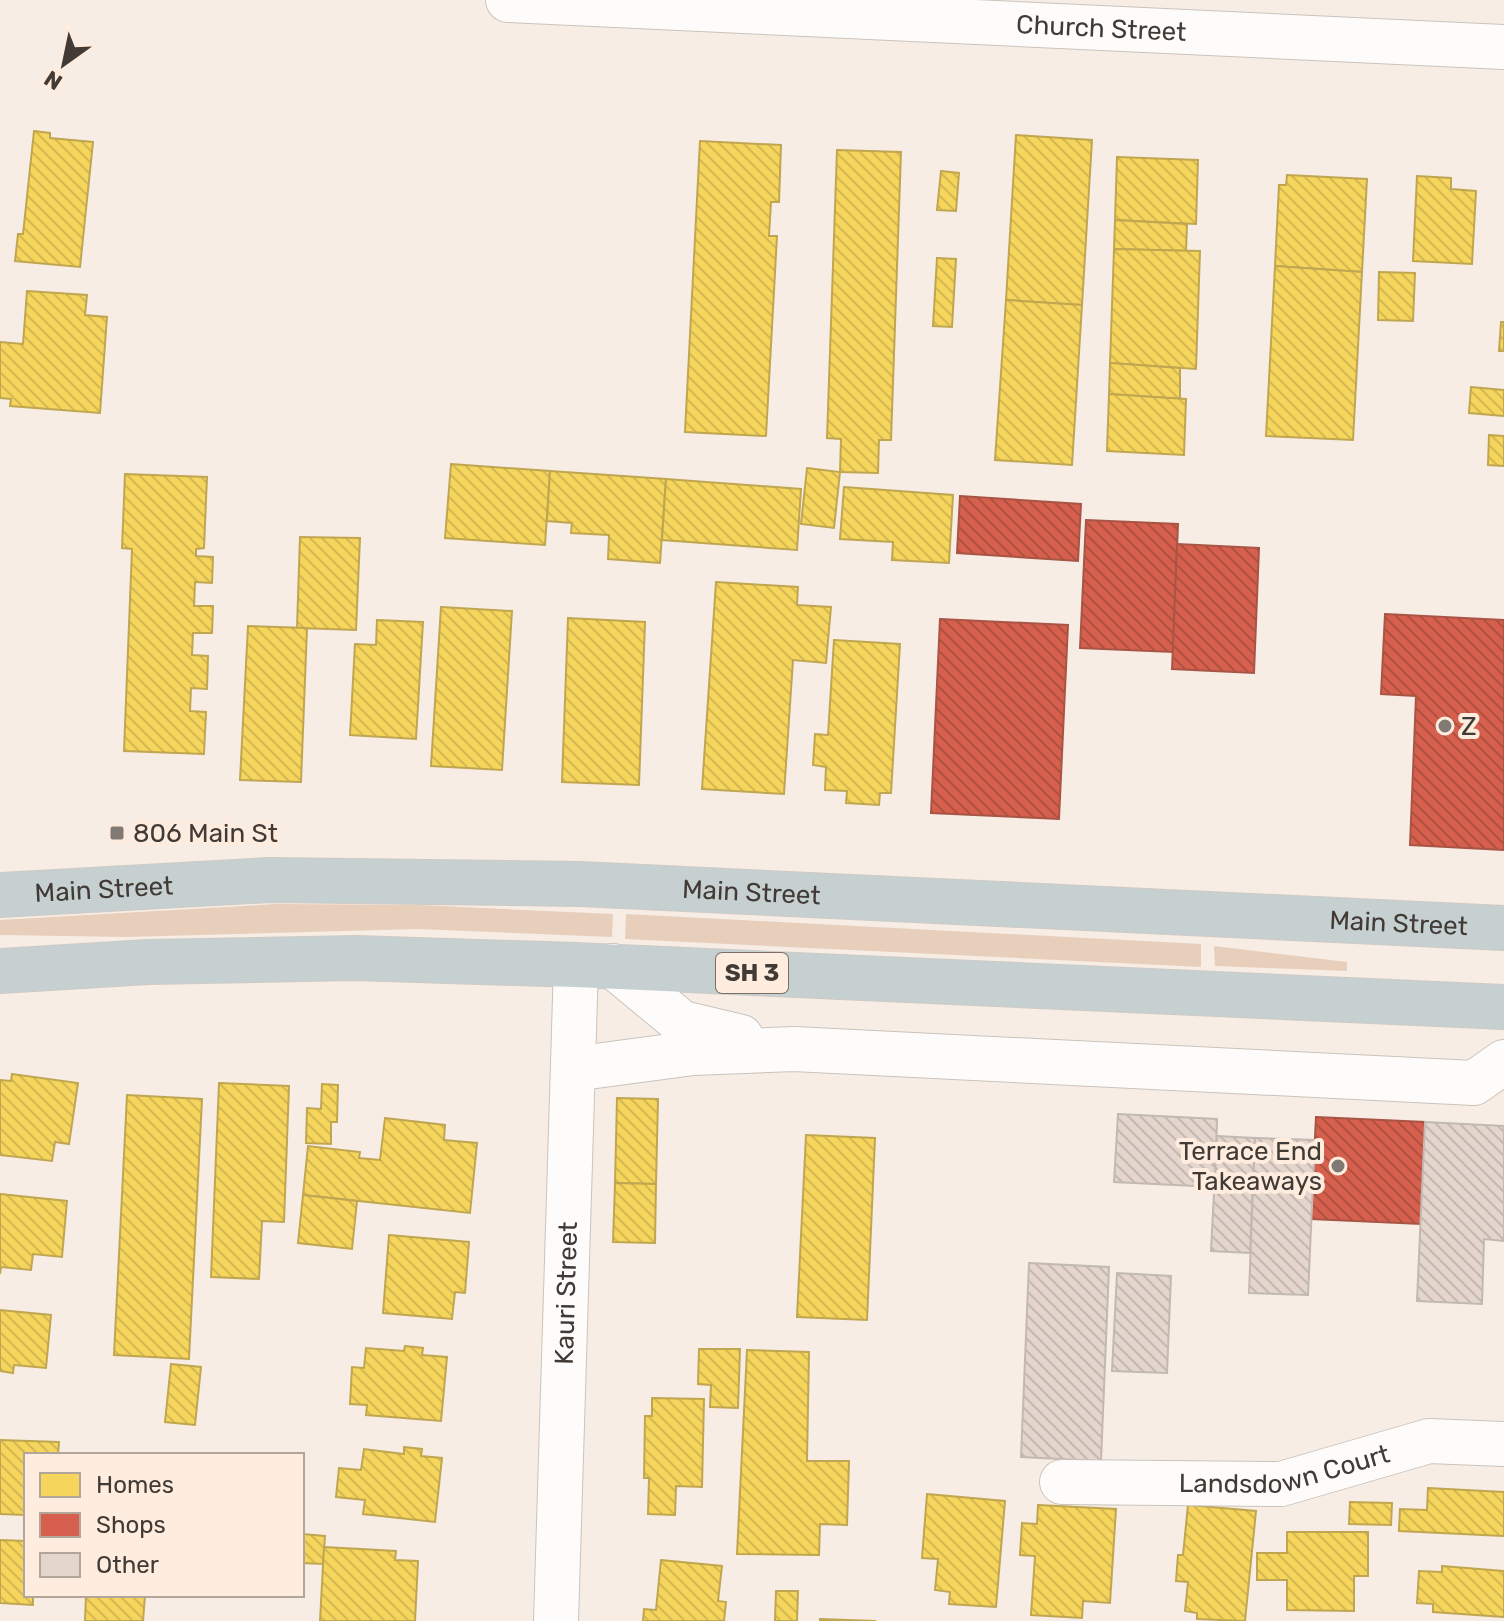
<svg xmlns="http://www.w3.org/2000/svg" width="1504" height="1621" viewBox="0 0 1504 1621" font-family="Rubik,sans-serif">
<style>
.grass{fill:#e7cfbc}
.homes{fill:url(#homes-back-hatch);stroke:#c0a650;stroke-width:2}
.shops{fill:url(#shops-back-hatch);stroke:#a95546;stroke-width:2}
.building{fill:url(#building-back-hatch);stroke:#c1b9b2;stroke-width:2}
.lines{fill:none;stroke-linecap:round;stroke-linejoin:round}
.minor-casing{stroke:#cac3bc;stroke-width:46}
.highway-casing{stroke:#cecac5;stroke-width:46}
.minor{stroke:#fefcfb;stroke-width:44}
.highway{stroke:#c6d0d1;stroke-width:44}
.poi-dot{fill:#817973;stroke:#feecde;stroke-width:3}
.labels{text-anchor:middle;stroke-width:8;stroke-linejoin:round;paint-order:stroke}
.shield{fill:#feecde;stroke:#7a6f68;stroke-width:2}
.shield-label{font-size:24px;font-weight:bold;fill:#413a35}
.street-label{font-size:26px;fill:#413a35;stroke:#feecde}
.poi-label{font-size:26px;fill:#413a35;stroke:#feecde;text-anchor:start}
</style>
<defs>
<pattern id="homes-back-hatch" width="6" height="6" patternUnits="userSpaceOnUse" patternTransform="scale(2)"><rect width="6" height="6" fill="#f6d55c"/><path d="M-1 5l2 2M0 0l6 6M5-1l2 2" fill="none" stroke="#d4b851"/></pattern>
<pattern id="shops-back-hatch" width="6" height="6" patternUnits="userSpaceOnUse" patternTransform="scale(2)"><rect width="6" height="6" fill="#d6604d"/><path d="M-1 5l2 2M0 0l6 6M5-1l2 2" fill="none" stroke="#af5041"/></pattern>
<pattern id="building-back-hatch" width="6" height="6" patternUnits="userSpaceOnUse" patternTransform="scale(2)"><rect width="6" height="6" fill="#e4d6cc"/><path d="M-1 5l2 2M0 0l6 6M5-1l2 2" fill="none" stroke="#c5b8b0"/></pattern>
</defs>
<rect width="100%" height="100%" fill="#f7ede5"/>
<g class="grass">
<path d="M276 904 419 905 613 914 612 937 418 929 127 937 0 935V920Z"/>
<path d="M626 914 1201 944V967L625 939Z"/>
<path d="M1214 946 1347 962V971L1215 966Z"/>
</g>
<g class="homes">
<path d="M34 131 50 133V138L93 142 80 267 15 261 18 234H23Z"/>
<path d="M1016 135 1092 140 1082 305 1006 300Z"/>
<path d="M700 141 781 145 779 202H771L769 236H777L766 436 685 432Z"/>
<path d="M837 150 901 152 891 440H879L878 473 840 472 841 439 827 438Z"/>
<path d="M1117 157 1198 160 1196 224 1115 220Z"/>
<path d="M941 171 959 173 956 211 937 210Z"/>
<path d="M1287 175 1367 179 1362 272 1275 266 1279 185H1286Z"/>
<path d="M1417 176 1451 178V189L1476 191 1472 264 1413 261Z"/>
<path d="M1115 220 1187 224 1186 251 1114 249Z"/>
<path d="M1114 249 1200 251 1196 369 1110 363Z"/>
<path d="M937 258 956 259 952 327 933 326Z"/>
<path d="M1275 266 1362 272 1353 440 1266 436Z"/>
<path d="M1379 272 1415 273 1413 321 1378 320Z"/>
<path d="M27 291 87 295 85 315 107 317 100 413 10 406 11 399 0 398V342L23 344Z"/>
<path d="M1006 300 1082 305 1072 465 995 460Z"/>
<path d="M1501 322H1504V351H1499Z"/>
<path d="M1110 363 1180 368V399L1109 394Z"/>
<path d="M1471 387 1504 390V416L1469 413Z"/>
<path d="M1109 394 1186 399 1184 455 1107 451Z"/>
<path d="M1489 435 1504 436V466L1488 465Z"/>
<path d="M451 464 550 471 545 545 445 538Z"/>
<path d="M807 468 840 472 834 528 801 524Z"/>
<path d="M550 471 666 479 660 563 608 559 609 535 571 533 572 523 547 521Z"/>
<path d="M125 474 207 477 204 548 196 549V556L213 557 212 583 195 582 194 606H213L212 633H193L192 655 208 656 207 689 191 688 190 711 206 712 204 754 124 751 132 549 122 548Z"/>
<path d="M666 479 801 489 797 550 662 540Z"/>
<path d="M844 487 953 495 949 563 892 560 893 542 840 539Z"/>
<path d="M300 537 360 538 356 630 297 628Z"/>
<path d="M716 582 798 587 797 605 831 607 826 663 793 660 784 794 702 789Z"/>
<path d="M441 607 512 611 502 770 431 766Z"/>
<path d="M568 618 645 622 639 785 562 782Z"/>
<path d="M377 620 423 622 416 739 350 735 355 644 376 645Z"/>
<path d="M248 626 307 628 301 782 240 780Z"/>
<path d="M834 640 900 644 891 793H880L879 805 846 803 847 791 825 790 826 767 813 765 815 734 828 735Z"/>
<path d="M12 1074 78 1083 69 1144 55 1142 52 1161 0 1155V1080L11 1081Z"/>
<path d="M219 1083 289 1086 284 1222 262 1221 259 1279 211 1277Z"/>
<path d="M322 1084 338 1085 337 1122H331V1144L306 1143 307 1108 321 1109Z"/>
<path d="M127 1095 202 1099 189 1359 114 1355Z"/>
<path d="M617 1098 658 1099 656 1184 615 1183Z"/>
<path d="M385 1118 445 1125 444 1140 477 1143 470 1213 303 1195 308 1146 360 1152 359 1158 380 1160Z"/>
<path d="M806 1135 875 1138 867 1320 797 1317Z"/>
<path d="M615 1183 656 1184 655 1243 613 1242Z"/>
<path d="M0 1194 67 1201 62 1257 33 1254 31 1270 1 1267 0 1274Z"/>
<path d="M303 1195 357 1201 352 1249 298 1243Z"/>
<path d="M389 1235 469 1242 465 1293 455 1292 452 1319 383 1313Z"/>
<path d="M0 1310 51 1315 46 1368 14 1365 13 1373 0 1371Z"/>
<path d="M405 1346 423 1348 422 1355 447 1357 441 1421 366 1415 367 1405 350 1404 352 1367 364 1368 366 1348 404 1351Z"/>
<path d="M699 1349H740L738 1408 710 1407 711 1385 698 1384Z"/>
<path d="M747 1350 809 1352 807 1461H849L847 1525 820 1524 819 1555 737 1554Z"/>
<path d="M171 1364 201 1367 195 1425 165 1422Z"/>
<path d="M652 1398 704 1399 702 1487 676 1486 675 1515 648 1514 649 1478H644L645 1416H652Z"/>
<path d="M0 1440 59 1442 58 1455H26V1515L0 1514Z"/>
<path d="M404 1447 422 1449 421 1456 442 1458 435 1522 363 1514 365 1500 336 1497 339 1468 361 1470 364 1449 404 1454Z"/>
<path d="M1428 1488 1504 1492V1536L1399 1531 1400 1509 1427 1510Z"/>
<path d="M927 1494 1005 1501 996 1607 949 1604 950 1592 935 1590 938 1559 922 1558Z"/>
<path d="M1350 1502 1392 1503 1391 1525 1349 1524Z"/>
<path d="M1038 1505 1116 1509 1110 1603 1083 1601 1082 1618 1031 1615 1035 1556 1020 1555 1022 1523 1037 1524Z"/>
<path d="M1188 1505 1256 1511 1245 1621 1197 1619V1613L1185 1611 1188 1582 1176 1581 1178 1555H1183Z"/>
<path d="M1287 1532H1368V1576H1354V1611L1287 1610V1580H1257V1553H1287Z"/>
<path d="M302 1534 325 1536 323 1564 302 1563Z"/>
<path d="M0 1540 26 1541V1595H33V1605L0 1603Z"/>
<path d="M324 1547 396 1551 395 1560 418 1561 415 1621H320Z"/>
<path d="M661 1560 722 1566 718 1601 726 1602 724 1621H643L644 1609 656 1610Z"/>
<path d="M1442 1566 1504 1571V1617L1433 1612V1604L1417 1603 1419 1571 1442 1572Z"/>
<path d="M776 1591H798L797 1621H775Z"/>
<path d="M86 1595H145L143 1621H85Z"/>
<path d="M820 1619 876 1621H820Z"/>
</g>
<g class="shops">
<path d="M960 496 1081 504 1078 561 957 553Z"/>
<path d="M1086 520 1178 524 1173 652 1080 648Z"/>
<path d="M1177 544 1259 548 1254 673 1172 669Z"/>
<path d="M1385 614 1504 620V850L1410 845 1416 696 1381 694Z"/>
<path d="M940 619 1068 625 1059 819 931 813Z"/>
<path d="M1316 1117 1425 1122 1421 1224 1311 1219Z"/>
</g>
<g class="building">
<path d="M1118 1114 1217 1119 1215 1187 1114 1182Z"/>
<path d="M1425 1122 1504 1126V1241L1484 1239 1482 1304 1417 1301Z"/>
<path d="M1217 1136 1255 1138 1250 1253 1211 1251Z"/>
<path d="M1255 1138 1315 1140 1308 1295 1249 1293Z"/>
<path d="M1029 1263 1109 1267 1101 1461 1021 1457Z"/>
<path d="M1117 1273 1171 1276 1167 1373 1112 1371Z"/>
</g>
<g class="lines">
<defs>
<g id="minor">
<path id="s1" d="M508 0 1504 47"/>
<path d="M613 966 682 1023 741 1037"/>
<path d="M573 1069 693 1053 794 1049 1474 1083 1504 1062"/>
<path id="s2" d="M1062 1482 1281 1484 1429 1441 1504 1444"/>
<path id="s3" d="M556 1621 576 965"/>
</g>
<g id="highway">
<path id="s4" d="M0 895 270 880 580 884 1504 928"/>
<path d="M0 971 148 962 355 958 576 965 1504 1007"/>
</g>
</defs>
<use href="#minor" class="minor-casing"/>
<use href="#highway" class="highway-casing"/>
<use href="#minor" class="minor"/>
<use href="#highway" class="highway"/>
</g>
<g class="poi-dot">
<circle cx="1445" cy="726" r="8"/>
<rect x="109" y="825" width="16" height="16" rx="4"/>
<circle cx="1338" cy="1166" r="8"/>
</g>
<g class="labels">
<rect class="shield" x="716" y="953" width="72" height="40" rx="6"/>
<g class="shield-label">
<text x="752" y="981">SH 3</text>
</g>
<g class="street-label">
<text dy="9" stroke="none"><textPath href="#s1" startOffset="594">Church Street</textPath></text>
<text dy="9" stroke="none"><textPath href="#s4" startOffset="104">Main Street</textPath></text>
<text dy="9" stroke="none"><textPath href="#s4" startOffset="752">Main Street</textPath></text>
<text dy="9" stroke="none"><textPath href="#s4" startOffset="1400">Main Street</textPath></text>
<text dy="9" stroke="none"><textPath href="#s3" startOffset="328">Kauri Street</textPath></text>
<text dy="9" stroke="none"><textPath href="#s2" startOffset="224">Landsdown Court</textPath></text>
</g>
<g class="poi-label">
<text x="1461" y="735">Z</text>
<text x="133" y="842">806 Main St</text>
<text x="1322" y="1160" text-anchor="end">Terrace End<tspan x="1322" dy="30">Takeaways</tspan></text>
</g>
</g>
<rect x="24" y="1453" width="280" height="144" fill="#feecde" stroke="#b2a59a" stroke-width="2"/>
<rect x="40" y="1473" width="40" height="24" fill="#f6d55c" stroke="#b2a59a" stroke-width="2"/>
<text x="96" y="1493" font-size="24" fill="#413a35">Homes</text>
<rect x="40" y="1513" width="40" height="24" fill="#d6604d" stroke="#b2a59a" stroke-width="2"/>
<text x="96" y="1533" font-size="24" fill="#413a35">Shops</text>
<rect x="40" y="1553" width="40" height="24" fill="#e4d6cc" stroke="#b2a59a" stroke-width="2"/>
<text x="96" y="1573" font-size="24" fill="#413a35">Other</text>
<g transform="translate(64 64) rotate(213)" stroke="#feecde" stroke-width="6" paint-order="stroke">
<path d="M0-6L14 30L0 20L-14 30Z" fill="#413a35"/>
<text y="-12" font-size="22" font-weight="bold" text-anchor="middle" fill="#413a35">N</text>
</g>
</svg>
